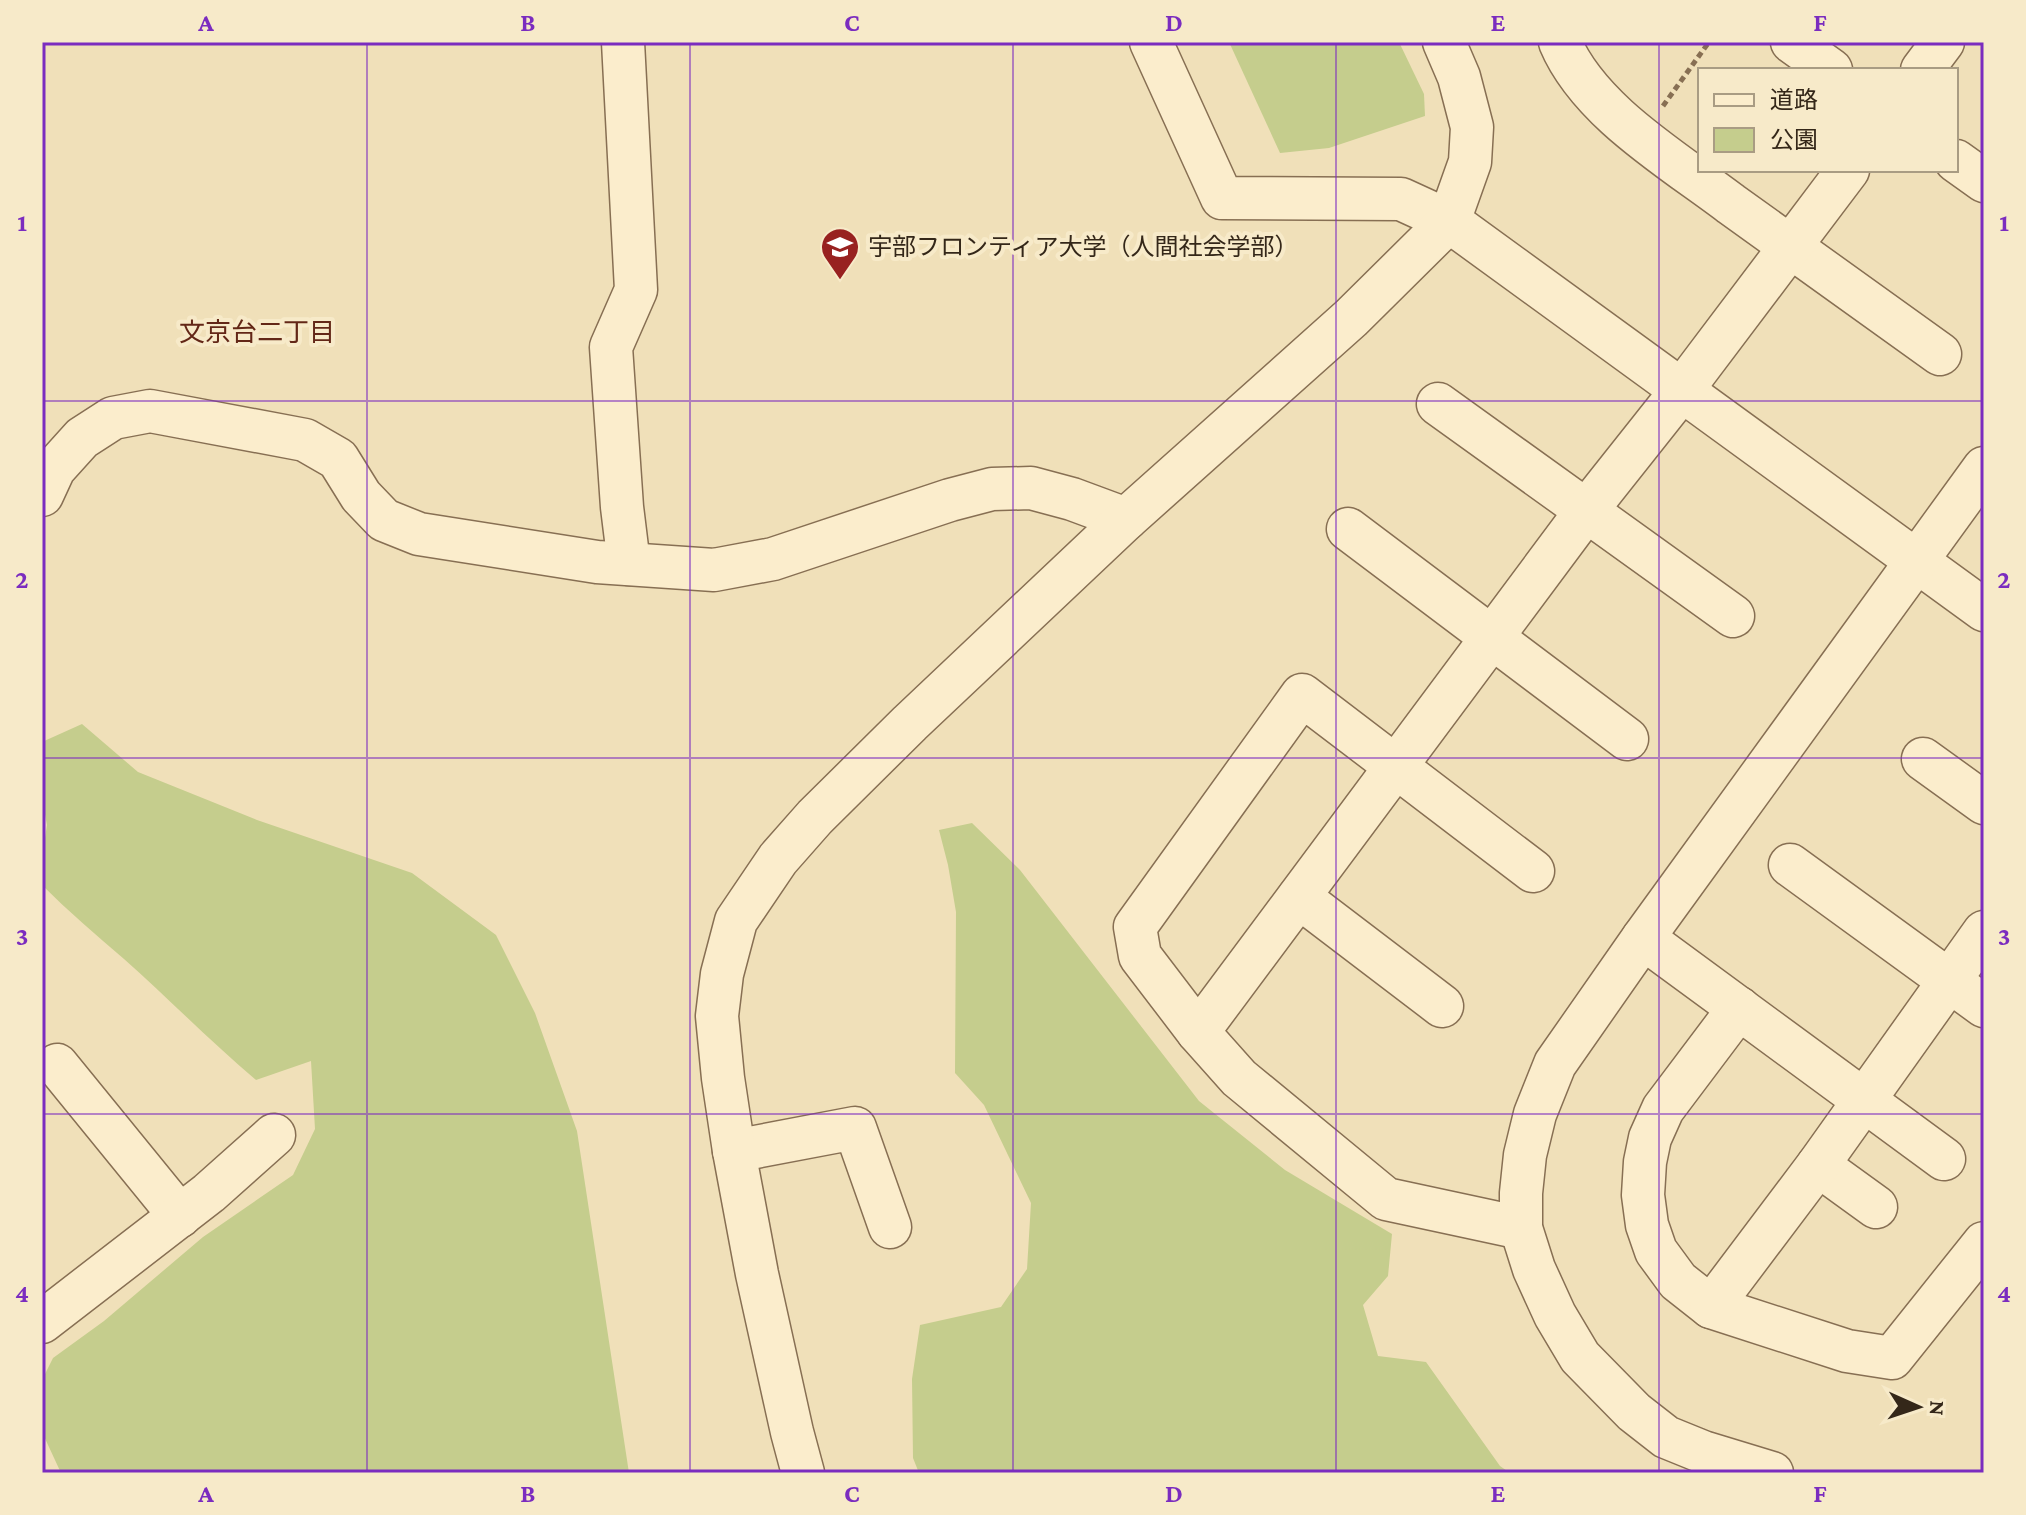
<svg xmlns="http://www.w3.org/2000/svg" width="2026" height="1515" viewBox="0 0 2026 1515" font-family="'Crimson Pro','Noto Sans JP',serif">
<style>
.green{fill:#c5cd8d}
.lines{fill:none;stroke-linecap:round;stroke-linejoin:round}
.minor-casing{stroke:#876f53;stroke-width:45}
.path{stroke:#876f53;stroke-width:5;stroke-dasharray:6 4;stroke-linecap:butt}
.minor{stroke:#fbedcc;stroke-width:42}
.grid{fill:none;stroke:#7b2cbf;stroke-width:2;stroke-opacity:0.55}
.labels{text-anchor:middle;stroke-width:8;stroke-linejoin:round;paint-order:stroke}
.poi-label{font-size:24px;fill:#342719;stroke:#f7eac9;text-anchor:start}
.neighbourhood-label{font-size:26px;fill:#632717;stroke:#f7eac9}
.neatline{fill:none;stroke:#7b2cbf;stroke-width:3}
.grid-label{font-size:26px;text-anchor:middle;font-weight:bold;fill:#7b2cbf}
</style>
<rect width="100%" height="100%" fill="#f0e0b9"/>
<g class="green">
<path d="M1229 42H1399L1424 94 1425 116 1329 148 1280 153Z"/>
<path d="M82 724 138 772 257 820 412 873 496 935 535 1013 577 1131 629 1473H61L42 1432V1380L53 1358 104 1321 203 1237 293 1175 315 1129 311 1061 256 1080C211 1042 169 999 124 959 96 935 68 911 42 885V857L47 825 42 799V742Z"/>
<path d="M972 823 1020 870 1199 1101 1285 1170 1392 1234 1388 1276 1363 1305 1378 1356 1426 1362 1500 1466 1510 1473H919L913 1458 912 1379 920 1325 1001 1307 1027 1269 1031 1203 984 1105 955 1073 956 912 948 865 939 830Z"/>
</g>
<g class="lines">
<defs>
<g id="minor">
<path d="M623 42 636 290 611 347 622 507 629 564"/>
<path d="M1151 42 1222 198 1401 199 1449 221 1984 610"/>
<path d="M1560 42C1589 111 1673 160 1731 204 1800 254 1870 304 1940 354"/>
<path d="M1792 42 1831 70"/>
<path d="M1922 70 1943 42"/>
<path d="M1956 161 1984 181"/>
<path d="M1438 404 1733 616"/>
<path d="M42 495 54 469 82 438 113 418 150 411 305 440 338 459 361 496 384 520 419 534 597 562 714 570 773 559 950 500 992 489 1031 488 1072 499 1126 519"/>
<path d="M1348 529 1627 739"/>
<path d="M1923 759 1984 803"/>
<path d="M1790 865 1984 1006"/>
<path d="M1299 897 1442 1006"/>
<path d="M1643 938 1944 1159"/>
<path d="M1739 1008 1663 1109 1650 1138 1645 1162 1643 1195 1647 1225 1656 1251 1678 1281 1711 1307 1847 1351 1892 1358 1984 1243"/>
<path d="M1198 1032 1586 511 1682 390 1848 170"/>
<path d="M57 1065 180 1216"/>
<path d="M734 1151 855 1128 890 1227"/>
<path d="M1818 1165 1876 1207"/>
<path d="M1521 1228 1386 1199 1239 1078 1198 1032 1140 956 1135 927 1302 695 1533 871"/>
<path d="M1711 1307 1818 1165 1984 932"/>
<path d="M42 1322 209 1193 274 1135"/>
<path d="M803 1473 792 1432 757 1274 734 1151 723 1078 717 1016 722 974 736 921 778 859 815 817 910 723 1126 519 1351 318 1449 221 1470 162 1472 127 1459 77 1444 42"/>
<path d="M1772 1473 1703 1452 1666 1437 1634 1412 1580 1357 1555 1315 1534 1269 1521 1228V1193L1525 1155 1535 1114 1555 1064 1643 938 1984 468"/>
</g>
</defs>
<use href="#minor" class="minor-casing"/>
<path class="path" d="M1663 106 1709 42"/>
<use href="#minor" class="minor"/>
</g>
<path class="grid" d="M367 42V1473M690 42V1473M1013 42V1473M1336 42V1473M1659 42V1473M42 401H1984M42 758H1984M42 1114H1984"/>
<defs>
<symbol id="university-pin" viewBox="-11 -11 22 30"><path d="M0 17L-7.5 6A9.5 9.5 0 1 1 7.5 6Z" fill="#982120" stroke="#f7eac9"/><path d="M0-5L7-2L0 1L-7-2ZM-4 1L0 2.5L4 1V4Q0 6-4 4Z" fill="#fff"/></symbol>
</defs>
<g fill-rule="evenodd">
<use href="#university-pin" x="818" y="225" width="44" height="60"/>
</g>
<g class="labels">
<g class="poi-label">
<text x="868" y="255">宇部フロンティア大学（人間社会学部）</text>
</g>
<g class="neighbourhood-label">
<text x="257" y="341">文京台二丁目</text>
</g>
</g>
<rect width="2026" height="1515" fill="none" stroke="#f7eac9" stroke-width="88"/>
<rect x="1698" y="68" width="260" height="104" fill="#f7eac9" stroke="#a99c83" stroke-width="2"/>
<rect x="1714" y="94" width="40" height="12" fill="#fbedcc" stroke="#a99c83" stroke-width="2"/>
<text x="1770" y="108" font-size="24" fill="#342719">道路</text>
<rect x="1714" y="128" width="40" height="24" fill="#c5cd8d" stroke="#a99c83" stroke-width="2"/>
<text x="1770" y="148" font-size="24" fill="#342719">公園</text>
<g transform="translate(1918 1407) rotate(93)" stroke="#f7eac9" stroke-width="6" paint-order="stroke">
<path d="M0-6L14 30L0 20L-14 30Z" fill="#342719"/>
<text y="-12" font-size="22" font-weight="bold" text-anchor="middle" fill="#342719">N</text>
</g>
<rect x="44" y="44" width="1938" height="1427" class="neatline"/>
<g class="grid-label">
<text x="206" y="31">A</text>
<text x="528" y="31">B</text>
<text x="852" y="31">C</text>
<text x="1174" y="31">D</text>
<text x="1498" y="31">E</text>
<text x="1820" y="31">F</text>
<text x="22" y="231">1</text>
<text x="2004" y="231">1</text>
<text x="22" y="588">2</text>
<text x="2004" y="588">2</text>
<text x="22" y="945">3</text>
<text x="2004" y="945">3</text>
<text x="22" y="1302">4</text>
<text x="2004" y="1302">4</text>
<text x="206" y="1502">A</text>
<text x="528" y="1502">B</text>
<text x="852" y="1502">C</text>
<text x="1174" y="1502">D</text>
<text x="1498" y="1502">E</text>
<text x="1820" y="1502">F</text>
</g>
</svg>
